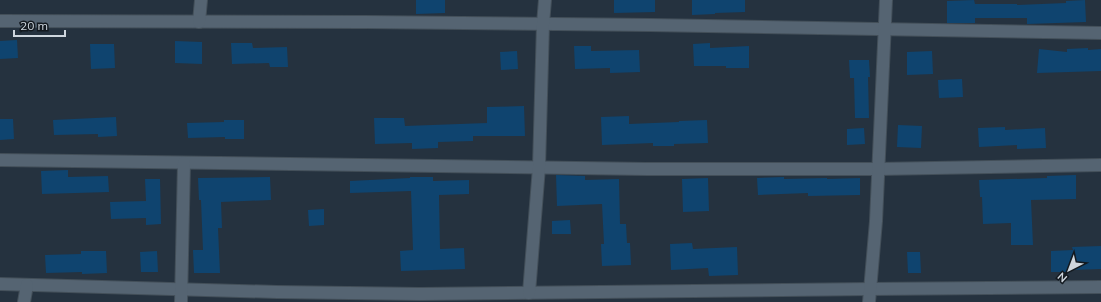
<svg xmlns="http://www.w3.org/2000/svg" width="1101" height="302" viewBox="0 0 1101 302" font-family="Mulish,sans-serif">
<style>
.building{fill:#0f446f}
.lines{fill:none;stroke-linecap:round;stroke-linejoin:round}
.minor-casing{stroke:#434f59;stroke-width:14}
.minor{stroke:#556472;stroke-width:12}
</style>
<rect width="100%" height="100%" fill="#25323f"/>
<g class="building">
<path d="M416 0H445V13L416 14Z"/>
<path d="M614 0H655V12L614 13Z"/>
<path d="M692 0H745V12L715 13V14L692 15Z"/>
<path d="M974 0 975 4H1017V5L1066 3V1L1085 0 1086 22 1027 24V18H975V23H947V1Z"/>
<path d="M17 40 18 58 0 59V41Z"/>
<path d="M175 41 202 42V64L175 63Z"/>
<path d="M231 43H252L253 48 287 47 288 67H270L269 63 232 64Z"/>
<path d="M710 43V48L749 46V68H726V66H694L693 44Z"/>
<path d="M90 44H114L115 68 91 69Z"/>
<path d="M574 46H591V51L639 50 640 72 610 73V68L575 69Z"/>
<path d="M1088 48V50L1101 49V71L1037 73 1039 49 1067 52V49Z"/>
<path d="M517 51 518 69 501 70 500 52Z"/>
<path d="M932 51 933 74 907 75V52Z"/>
<path d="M849 60H869L870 77H868L869 118H855L854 78H850Z"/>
<path d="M962 79 963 97 939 98 938 80Z"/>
<path d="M524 106 525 136H473V141L438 142V148L412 149V143L375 144 374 118H404L405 126 487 123V107Z"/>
<path d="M629 116V124L679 122V121L707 120 708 143 674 144V146H653V143L602 145 601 117Z"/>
<path d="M116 117 117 136 98 137V134L54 135 53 120Z"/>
<path d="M0 119H13L14 139 0 140Z"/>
<path d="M224 120H244V139H225V137L188 138 187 123 224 122Z"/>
<path d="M898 125 922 126 921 148 897 147Z"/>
<path d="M1005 127V130L1045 128 1046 148 1017 149V145L979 147 978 128Z"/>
<path d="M864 128 865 144 847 145V129Z"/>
<path d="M68 170V177L108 176 109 192 42 194 41 171Z"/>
<path d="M556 175 585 176V180L619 179 620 224H626L627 243H630L631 265 602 266 601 244H604L602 204 557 206Z"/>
<path d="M1076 175V199L1031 200 1033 245H1011V223L983 224 982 197H980L979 180 1047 178V176Z"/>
<path d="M270 177 271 200 221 202 222 228H218L220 273H194L193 250H203L201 200H199L198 178Z"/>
<path d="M410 177H433V181L469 180V194L439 195 440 249 464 248 465 269 401 271 400 251 413 250 411 191 350 193V181L410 178Z"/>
<path d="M784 177V179L827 178V179L860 178V195L808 196V193L758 195 757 178Z"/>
<path d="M708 178 709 211 683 212 682 179Z"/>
<path d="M145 179H160L161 224 146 225V218L111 219 110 202 146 201Z"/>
<path d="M324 209V225L309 226 308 210Z"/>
<path d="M570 220 571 234H552V221Z"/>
<path d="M692 243 693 249 737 247 738 275 709 276 708 268 671 270 670 244Z"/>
<path d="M1101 246V269L1071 270V272H1051V251L1073 250 1072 247Z"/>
<path d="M81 251H106L107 273 82 274V272L46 273 45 255 81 254Z"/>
<path d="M157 251 158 272H141L140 252Z"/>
<path d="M907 252H920L921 273H908Z"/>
</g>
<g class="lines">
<defs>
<g id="minor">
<path d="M0 21 367 22 650 25 1101 33"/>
<path d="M199 22 201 0"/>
<path d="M0 160 646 169H878L1101 165"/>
<path d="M0 284 277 292 420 294 870 289 1101 287"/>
<path d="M529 293 539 167 543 24 545 0"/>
<path d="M24 302 27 285"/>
<path d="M181 302 184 163"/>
<path d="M869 302 876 221 886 0"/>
</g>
</defs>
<use href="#minor" class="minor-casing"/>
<use href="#minor" class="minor"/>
</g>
<g transform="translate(1069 270) rotate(222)" stroke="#13191f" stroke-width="3" paint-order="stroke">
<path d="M0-3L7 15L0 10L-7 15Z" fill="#ced6de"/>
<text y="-6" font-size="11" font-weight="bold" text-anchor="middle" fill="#ced6de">N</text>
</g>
<path d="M14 30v6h51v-6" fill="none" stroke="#ced6de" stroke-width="2"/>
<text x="20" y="30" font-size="12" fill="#ced6de" stroke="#13191f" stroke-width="3" paint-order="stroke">20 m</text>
</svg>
